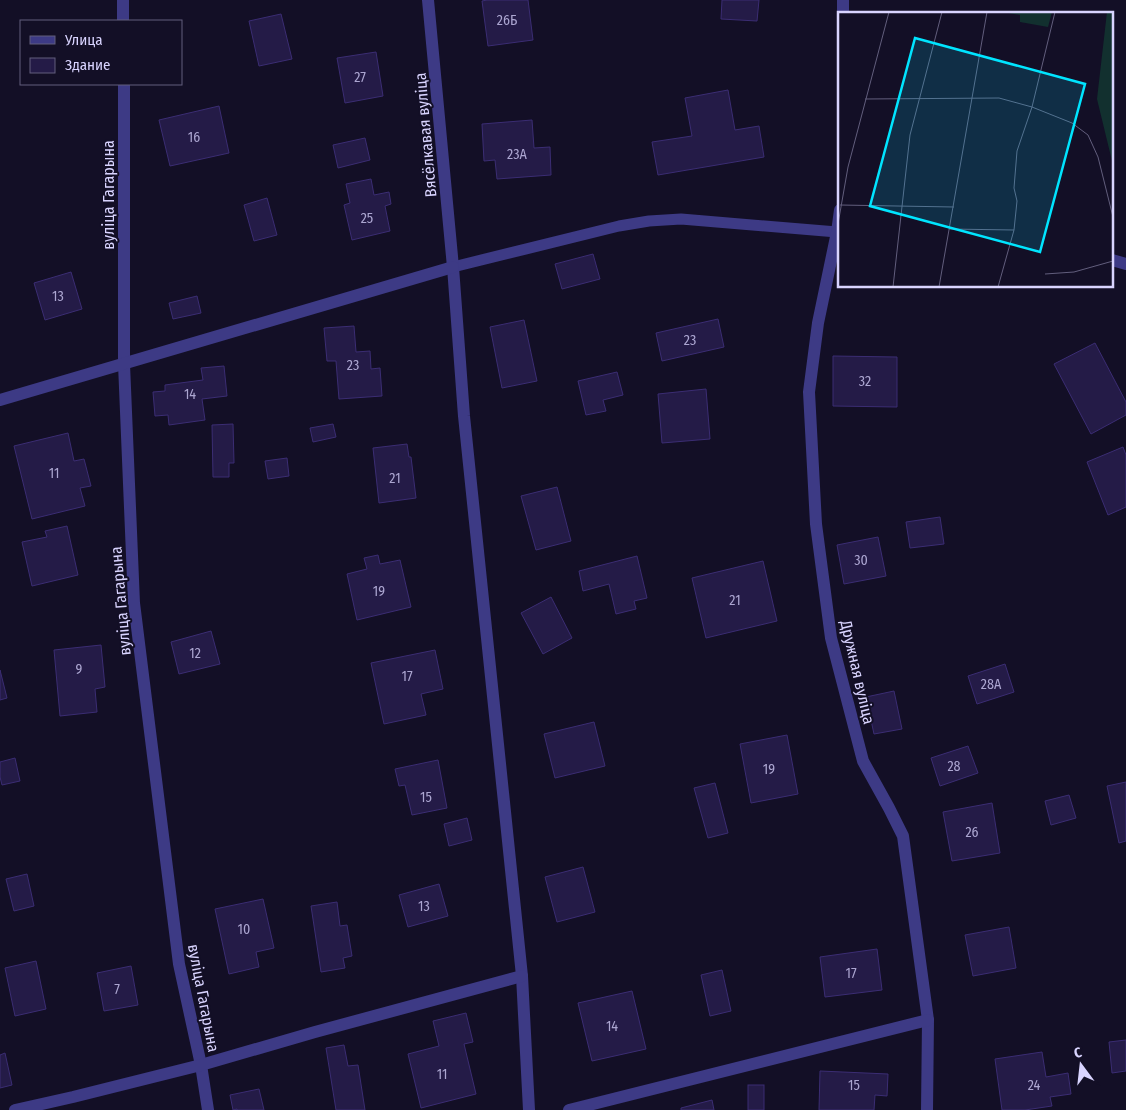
<svg xmlns="http://www.w3.org/2000/svg" width="1126" height="1110" viewBox="0 0 1126 1110" font-family="'Fira Sans Condensed',sans-serif">
<style>
.building{fill:#241b47;stroke:#3b2d73}
.lines{fill:none;stroke-linecap:round;stroke-linejoin:round}
.lane{stroke:#3d3a85;stroke-width:11}
.street{stroke:#3d3a85;stroke-width:12}
.labels{text-anchor:middle;stroke-width:4;stroke-linejoin:round;paint-order:stroke}
.number-label{font-size:14px;fill:#aca6d1}
.street-label{font-size:16px;fill:#d9d4ff;stroke:#130f26}
.inset-road{fill:none;stroke:#625e7d;stroke-width:1}
.view{fill:#00e5ff;fill-opacity:0.15;stroke:#00e5ff;stroke-width:2.5}
.inset-edge{fill:none;stroke:#d9d4ff;stroke-width:2.5}
</style>
<rect width="100%" height="100%" fill="#130f26"/>
<g class="building">
<path d="M487 0H528L533 40 488 46 482 1Z"/>
<path d="M722 0H759L757 21 721 19Z"/>
<path d="M281 14 292 59 259 66 249 21Z"/>
<path d="M376 52 383 96 345 103 337 58Z"/>
<path d="M728 90 735 130 759 126 764 157 658 175 652 142 692 136 685 98Z"/>
<path d="M219 106 229 153 170 166 159 120Z"/>
<path d="M532 120 534 148 550 147 551 175 497 179 495 160 484 161 482 124Z"/>
<path d="M365 138 370 160 338 168 333 145Z"/>
<path d="M371 179 374 195 389 192 391 204 385 206 390 231 352 240 344 205 350 203 346 184Z"/>
<path d="M267 198 277 235 254 241 244 205Z"/>
<path d="M593 254 600 279 562 289 555 264Z"/>
<path d="M71 272 82 309 45 320 34 283Z"/>
<path d="M197 296 201 313 173 319 169 303Z"/>
<path d="M718 319 724 347 662 361 656 333Z"/>
<path d="M524 320 537 381 502 388 490 327Z"/>
<path d="M354 326 356 352 370 351 371 369 380 368 382 396 339 399 336 361H327L324 328Z"/>
<path d="M1095 343 1126 402V415L1091 434 1054 364Z"/>
<path d="M833 356 897 357V407L833 406Z"/>
<path d="M224 366 227 396 202 399 205 420 169 425 168 415 155 416 153 392 165 391V385L203 380 201 368Z"/>
<path d="M617 372 623 395 603 400 606 411 586 415 578 381Z"/>
<path d="M706 389 710 439 662 443 658 394Z"/>
<path d="M233 424 234 463H229V477H213L212 425Z"/>
<path d="M333 424 336 437 313 442 310 428Z"/>
<path d="M68 433 74 461 84 459 91 486 80 488 85 506 32 519 14 446Z"/>
<path d="M407 444 409 457H411L416 498 379 503 373 448Z"/>
<path d="M1123 447 1126 455V507L1108 515 1087 462Z"/>
<path d="M287 458 289 476 268 479 265 461Z"/>
<path d="M557 487 571 541 536 550 521 496Z"/>
<path d="M940 517 944 544 910 548 906 522Z"/>
<path d="M67 526 78 575 32 586 22 542 47 537 45 531Z"/>
<path d="M878 537 886 576 844 584 837 545Z"/>
<path d="M378 555 380 564 400 560 411 607 357 620 347 574 367 569 364 558Z"/>
<path d="M637 556 647 598 634 601 636 609 616 614 609 584 583 591 579 571Z"/>
<path d="M763 561 777 621 706 638 692 578Z"/>
<path d="M551 597 572 638 543 654 521 613Z"/>
<path d="M211 631 220 664 179 674 171 642Z"/>
<path d="M101 645 105 687 95 689 97 712 60 716 54 650Z"/>
<path d="M435 650 443 689 421 694 426 715 384 724 371 663Z"/>
<path d="M1005 664 1014 692 977 704 968 676Z"/>
<path d="M0 670 7 698 0 700Z"/>
<path d="M894 691 902 729 874 734 866 697Z"/>
<path d="M594 722 605 766 555 778 544 734Z"/>
<path d="M787 735 798 794 751 803 740 744Z"/>
<path d="M968 746 978 773 940 786 931 758Z"/>
<path d="M15 758 20 781 2 785 0 777V762Z"/>
<path d="M438 760 447 808 412 815 405 785 399 786 395 769Z"/>
<path d="M1126 782V841L1119 843 1107 786Z"/>
<path d="M715 783 728 833 708 838 694 788Z"/>
<path d="M1069 795 1076 818 1051 825 1045 801Z"/>
<path d="M992 803 1000 853 952 861 943 812Z"/>
<path d="M467 818 472 840 449 846 444 824Z"/>
<path d="M583 867 595 912 557 922 545 877Z"/>
<path d="M27 874 34 906 14 911 6 879Z"/>
<path d="M439 884 448 916 408 927 399 895Z"/>
<path d="M263 899 274 948 256 952 259 967 229 974 215 909Z"/>
<path d="M337 902 340 926 347 925 352 956 343 958 345 968 321 972 311 906Z"/>
<path d="M1009 927 1016 968 973 976 965 935Z"/>
<path d="M877 949 882 990 825 997 820 957Z"/>
<path d="M36 961 46 1009 15 1016 5 968Z"/>
<path d="M131 966 138 1005 104 1011 97 973Z"/>
<path d="M722 970 731 1011 710 1016 701 975Z"/>
<path d="M632 991 646 1049 592 1061 578 1003Z"/>
<path d="M466 1013 473 1042 464 1044 476 1094 421 1108 408 1054 439 1046 433 1021Z"/>
<path d="M1126 1040V1071L1112 1073 1109 1042Z"/>
<path d="M344 1045 348 1066 358 1065 365 1110H336L326 1048Z"/>
<path d="M1042 1052 1046 1077 1068 1073 1071 1094 1050 1097 1052 1106 1025 1110H1002L995 1059Z"/>
<path d="M5 1053 12 1085 0 1088V1055Z"/>
<path d="M820 1071 888 1074 887 1096 875 1095 874 1110H819Z"/>
<rect x="748" y="1085" width="16" height="25"/>
<path d="M259 1089 264 1110H237V1109L233 1110 230 1095Z"/>
<path d="M712 1100 714 1110H681V1108Z"/>
</g>
<g class="lines">
<path class="lane" d="M453 267 619 226 649 221 681 219 837 232"/>
<g class="street">
<path d="M123 0V21"/>
<path d="M428 0 453 267 464 416 522 976 529 1110"/>
<path d="M843 0V14"/>
<path d="M124 84V364L134 603 179 964 201 1065 208 1110"/>
<path d="M840 210 837 232H840"/>
<path d="M837 232 818 323 809 392 816 524 831 638 863 761 889 808 903 836 928 1020 927 1110"/>
<path d="M1112 260 1126 264"/>
<path d="M0 400 453 267"/>
<path d="M15 1110 73 1097 201 1065 315 1032 522 976"/>
<path d="M569 1110 928 1020"/>
</g>
</g>
<g class="labels">
<g class="number-label">
<text x="507" y="25">26Б</text>
<text x="360" y="82">27</text>
<text x="194" y="142">16</text>
<text x="517" y="159">23А</text>
<text x="367" y="223">25</text>
<text x="58" y="301">13</text>
<text x="690" y="345">23</text>
<text x="353" y="370">23</text>
<text x="865" y="386">32</text>
<text x="190" y="399">14</text>
<text x="54" y="478">11</text>
<text x="395" y="483">21</text>
<text x="861" y="565">30</text>
<text x="379" y="596">19</text>
<text x="735" y="605">21</text>
<text x="195" y="658">12</text>
<text x="79" y="674">9</text>
<text x="407" y="681">17</text>
<text x="991" y="689">28А</text>
<text x="954" y="771">28</text>
<text x="769" y="774">19</text>
<text x="426" y="802">15</text>
<text x="972" y="837">26</text>
<text x="424" y="911">13</text>
<text x="244" y="934">10</text>
<text x="851" y="978">17</text>
<text x="117" y="994">7</text>
<text x="612" y="1031">14</text>
<text x="442" y="1079">11</text>
<text x="854" y="1090">15</text>
<text x="1034" y="1090">24</text>
</g>
<g class="street-label">
<text transform="translate(425 135) rotate(-95)" y="6">Вясёлкавая вуліца</text>
<text transform="translate(108 195) rotate(-90)" y="6">вуліца Гагарына</text>
<text transform="translate(120 601) rotate(-95)" y="6">вуліца Гагарына</text>
<text transform="translate(858 672) rotate(77)" y="6">Дружная вуліца</text>
<text transform="translate(204 998) rotate(79)" y="6">вуліца Гагарына</text>
</g>
</g>
<g transform="translate(838 12)">
<rect width="275" height="275" fill="#130f26"/>
<path d="M165 0H214L210 15 182 10V3ZM269 0H275V153L259 87Z" fill="#12302f"/>
<path class="inset-road" d="M217 0 194 95 234 111 250 123 260 145 275 205M27 87 161 86 194 95 179 139 176 176 179 189 176 218 160 275M2 193 116 195M0 212 10 155 51 0M111 217 176 218M207 262 236 260 275 249M55 275 72 123 104 0M101 275 149 0"/>
<path class="view" d="M77 26 247 72 202 240 32 194Z"/>
<rect width="275" height="275" class="inset-edge"/>
</g>
<rect x="20" y="20" width="162" height="65" fill="#130f26" stroke="#625e7d"/>
<rect x="30" y="36" width="25" height="8" fill="#3d3a85" stroke="#625e7d"/>
<text x="65" y="45" font-size="15" fill="#d9d4ff">Улица</text>
<rect x="30" y="58" width="25" height="15" fill="#241b47" stroke="#625e7d"/>
<text x="65" y="70" font-size="15" fill="#d9d4ff">Здание</text>
<g transform="translate(1081 1065) rotate(345)" stroke="#130f26" stroke-width="4" paint-order="stroke">
<path d="M0-4L9 19L0 12L-9 19Z" fill="#d9d4ff"/>
<text y="-8" font-size="14" font-weight="bold" text-anchor="middle" fill="#d9d4ff">С</text>
</g>
</svg>
